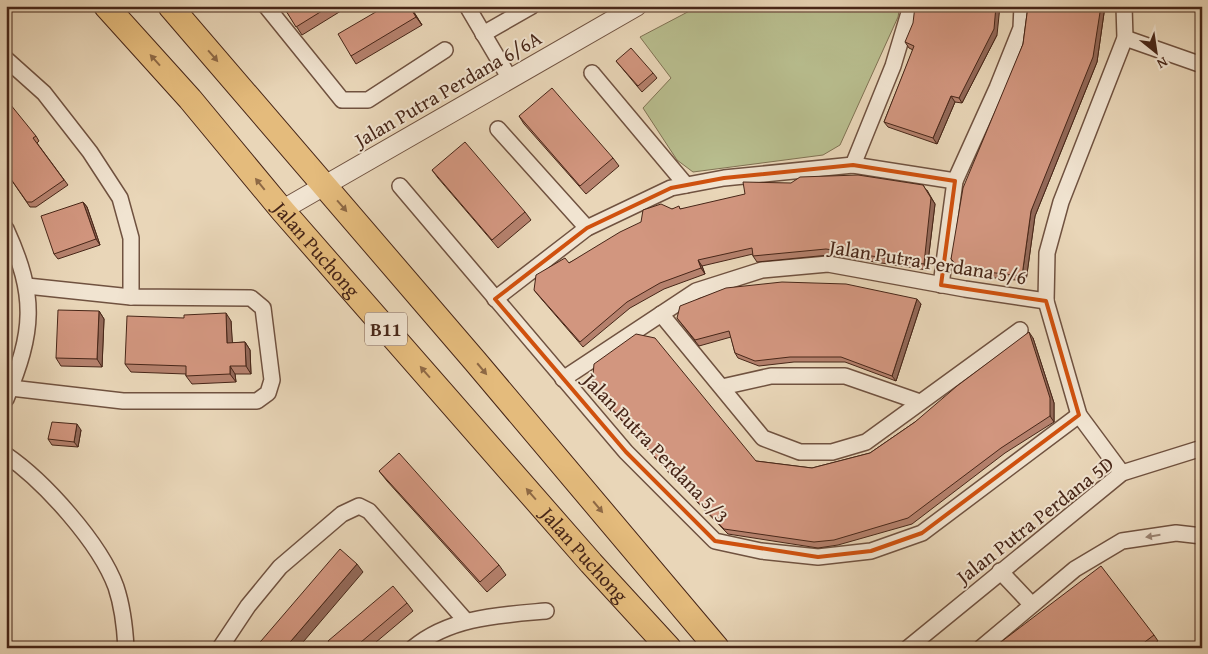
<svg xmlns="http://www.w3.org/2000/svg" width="1208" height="654" viewBox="0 0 1208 654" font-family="'Gentium Book Plus',serif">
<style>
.green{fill:#b8bd8e;stroke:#807253}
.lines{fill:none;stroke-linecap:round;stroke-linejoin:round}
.minor-casing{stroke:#705240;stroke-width:18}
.tertiary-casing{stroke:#705240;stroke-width:21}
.primary-casing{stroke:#472618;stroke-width:26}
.minor{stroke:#f1e4d1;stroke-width:15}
.tertiary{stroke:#f1e4d1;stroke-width:19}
.primary{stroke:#e4bb7c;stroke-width:24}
.wall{fill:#b5816d;stroke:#472618}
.shaded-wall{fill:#936959;stroke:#472618}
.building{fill:#d2967f;stroke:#472618}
.oneway{fill:#8e6945}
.oneway2{fill:#9c8574}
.marked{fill:none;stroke:#d0510e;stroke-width:4;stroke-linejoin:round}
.labels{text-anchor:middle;stroke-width:4;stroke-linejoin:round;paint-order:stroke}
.shield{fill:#f1e4d1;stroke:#7a5f50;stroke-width:1}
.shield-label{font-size:19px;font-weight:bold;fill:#472618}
.street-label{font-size:20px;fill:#472618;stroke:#f1e4d1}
</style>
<rect width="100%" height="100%" fill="#e9d6b8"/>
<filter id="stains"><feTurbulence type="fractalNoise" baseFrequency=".004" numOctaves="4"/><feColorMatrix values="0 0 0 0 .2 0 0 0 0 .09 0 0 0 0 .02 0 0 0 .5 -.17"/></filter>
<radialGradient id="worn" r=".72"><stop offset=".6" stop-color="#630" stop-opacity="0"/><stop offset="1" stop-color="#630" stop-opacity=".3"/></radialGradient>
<path class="green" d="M699 6H900L898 17 840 145 823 155 693 172 677 160 643 108 671 78 640 37Z"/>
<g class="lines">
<defs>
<g id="minor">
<path d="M266 6 342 100H368L445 50"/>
<path d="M467 6 510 79"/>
<path d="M483 34 532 6"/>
<path d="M1125 38 1202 65"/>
<path d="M6 59 44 93 90 152 120 198 131 238V297"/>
<path d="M592 73 686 185"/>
<path d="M498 129 587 228"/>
<path d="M853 165 893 66 911 6"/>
<path d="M400 186 626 452 715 541 761 551 818 557 871 551 922 533 1079 415"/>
<path d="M6 229C37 297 34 331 6 399"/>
<path d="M941 285 955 181 997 88 1021 28 1022 6"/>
<path d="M495 299 587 228 671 188 724 178 853 165 955 181"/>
<path d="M661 314 763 438 800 452H832L866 442 1020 330"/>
<path d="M563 379 696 291 762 270 828 264 965 289 1046 301"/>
<path d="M722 387 771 376H845L920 402"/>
<path d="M11 388 123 401H257L268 393 272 380 263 308 251 298 131 297 27 286"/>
<path d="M6 455C44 481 100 543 116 587 122 605 125 629 126 648"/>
<path d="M1122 473 1079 415 1046 301 1047 253 1061 202 1125 38 1124 6"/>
<path d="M1000 571 1032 605"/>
<path d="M220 648 248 606 280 567 342 514 359 506 369 511 466 621"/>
<path d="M413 648C450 617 500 615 546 611"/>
<path d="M908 648 1122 473 1202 448"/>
<path d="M981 648 1075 569 1122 541 1176 533 1202 536"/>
</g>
<path id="tertiary" d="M282 210 637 6"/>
<g id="primary">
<path id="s1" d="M106 6 190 99 282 210 591 563 669 648"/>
<path d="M170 6 475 361 717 648"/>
</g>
</defs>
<use href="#minor" class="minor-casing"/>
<use href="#tertiary" class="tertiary-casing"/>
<use href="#primary" class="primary-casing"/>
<use href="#minor" class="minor"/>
<use href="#tertiary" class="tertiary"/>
<use href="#primary" class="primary"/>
</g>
<g class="wall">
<path d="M283 6H349L302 35Z"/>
<path d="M386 6H410L422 25 356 64 351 56Z"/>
<path d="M1028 6H1105L1097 62 1035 216 1026 281 965 275 954 264 951 259 1023 44Z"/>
<path d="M997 35 962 103 955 102 937 144 888 127 884 122 913 50 909 48 905 42Z"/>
<path d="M616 61 653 73 657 78 642 92Z"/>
<path d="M6 107 36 136 39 141 37 143 68 185 36 207H30L6 172Z"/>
<path d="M519 116 613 158 619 166 586 194 524 124Z"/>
<path d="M432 170 525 212 531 220 498 248 438 178Z"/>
<path d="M927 190 935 204 927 270 829 255 757 262 753 256V254L702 266 705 274 664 289 630 308 583 347 538 295 534 290 569 263 672 209H681Z"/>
<path d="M83 202 87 207 100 245 58 259 54 254Z"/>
<path d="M921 304 896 381 845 362H794L759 366 738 358 735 353 731 337 699 346 677 318Z"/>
<path d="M99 311 104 319 102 367 61 366 56 358Z"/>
<path d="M231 321 232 343 245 342 250 350 251 374H235L236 382 192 384 186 376V374L131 372 125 364Z"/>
<path d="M1033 338 1054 403V422L1005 453 912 524 838 545 818 548 728 534 666 470 596 392 592 386 756 461 812 468 870 453 915 422Z"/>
<path d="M81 430 78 447 52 445 48 439Z"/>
<path d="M379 471 499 565 506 575 487 592 387 481Z"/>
<path d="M407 603 413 611 369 648H333L328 641Z"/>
<path d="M1154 635 1158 641 1148 648H993Z"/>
</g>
<g class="shaded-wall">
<path d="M409 6H410L422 25 416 17Z"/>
<path d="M996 6H1000L997 35 962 103 959 98Z"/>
<path d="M1101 6H1105L1097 62 1035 216 1026 281 1022 276 1031 211Z"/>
<path d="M951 96 955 102 937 144 933 138Z"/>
<path d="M923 185 935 204 927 270 924 264Z"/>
<path d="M83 202 87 207 100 245 96 239Z"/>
<path d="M698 260 702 266 705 274 701 268Z"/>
<path d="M917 299 921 304 896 381 892 376Z"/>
<path d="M99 311 104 319 102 367 97 359Z"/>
<path d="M226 313 231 321 233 351 227 343Z"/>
<path d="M1029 332 1033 338 1054 403V422L1050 416Z"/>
<path d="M245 342 250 350 251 374 246 366Z"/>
<path d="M230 366 235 374 236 382 230 374Z"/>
<path d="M77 424 81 430 78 447 74 442Z"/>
<path d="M357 564 363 572 298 648H285Z"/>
</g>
<g class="building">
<path d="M283 6H330L296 27Z"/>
<path d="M386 6H409L416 17 351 56 338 34Z"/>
<path d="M915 6H996L994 29 959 98 951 96 933 138 884 122 914 46 905 42 913 23Z"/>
<path d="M1028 6H1101L1093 57 1031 211 1022 276 961 269 951 259 963 188 1023 44Z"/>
<path d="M631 48 653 73 638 86 616 61Z"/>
<path d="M552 88 613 158 580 186 519 116Z"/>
<path d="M10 104 36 136 33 138 64 180 32 202H27L6 172V107Z"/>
<path d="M465 142 525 212 492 240 432 170Z"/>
<path d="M858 175 923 185 931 198 924 264 826 249 753 256 752 248 698 260 701 268 660 283 627 302 580 342 534 290 536 275 565 258 569 263 620 232 641 222 643 210 661 204 672 209 679 206 680 209 745 194 743 182 791 183 800 177Z"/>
<path d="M83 202 96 239 54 254 41 216Z"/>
<path d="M782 282 846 284 917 299 892 376 841 357H790L755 361 735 353 729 331 695 340 677 318 680 306 726 288Z"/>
<path d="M58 310 99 311 97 359 56 358Z"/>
<path d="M226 313 227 343 245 342 246 366H230V374L186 376V366L125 364 127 316 184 318V315Z"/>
<path d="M1029 332 1050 398V416L1001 448 908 518 834 540 814 542 724 529 662 465 592 386 594 364 636 334 655 338 756 461 812 468 870 453 915 422 957 386Z"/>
<path d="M52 422 77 424 74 442 48 439Z"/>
<path d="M399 453 499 565 480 582 379 471Z"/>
<path d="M340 549 357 564 285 648H255Z"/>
<path d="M1101 566 1154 635 1137 648H993Z"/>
<path d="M393 586 407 603 354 648H334L328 641Z"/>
</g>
<defs><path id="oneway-solid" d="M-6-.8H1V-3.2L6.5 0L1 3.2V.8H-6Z" transform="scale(1.25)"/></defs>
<g class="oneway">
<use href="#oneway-solid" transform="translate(213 56) rotate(49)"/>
<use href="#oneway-solid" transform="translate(155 60) rotate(-132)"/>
<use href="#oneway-solid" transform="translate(260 184) rotate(-129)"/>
<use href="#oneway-solid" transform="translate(342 206) rotate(49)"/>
<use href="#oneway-solid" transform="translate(482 369) rotate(50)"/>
<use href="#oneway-solid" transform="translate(425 372) rotate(-131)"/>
<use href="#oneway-solid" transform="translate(531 494) rotate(-131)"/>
<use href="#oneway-solid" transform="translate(598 507) rotate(50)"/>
</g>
<use class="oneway2" href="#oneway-solid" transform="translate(1153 536) rotate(171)"/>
<path class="marked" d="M853 165 955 181 941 285 1046 301 1079 415 922 533 871 551 818 557 715 541 626 452 495 299 587 228 671 188 724 178Z"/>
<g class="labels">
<rect class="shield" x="365" y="312.5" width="42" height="33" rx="4"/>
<g class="shield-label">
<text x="386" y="336">B11</text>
</g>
<g class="street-label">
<text transform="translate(448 89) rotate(-30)" y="7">Jalan Putra Perdana 6/6A</text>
<text dy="7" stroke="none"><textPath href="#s1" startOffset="322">Jalan Puchong</textPath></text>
<text transform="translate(928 262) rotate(9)" y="7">Jalan Putra Perdana 5/6</text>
<text transform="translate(656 448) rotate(46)" y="7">Jalan Putra Perdana 5/3</text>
<text transform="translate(1035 520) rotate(-38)" y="7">Jalan Putra Perdana 5D</text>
<text dy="7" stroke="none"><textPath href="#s1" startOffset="728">Jalan Puchong</textPath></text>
</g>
</g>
<rect width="1208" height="654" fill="none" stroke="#e9d6b8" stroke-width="25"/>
<rect x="8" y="8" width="1193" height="639" fill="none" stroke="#472618" stroke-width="2.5"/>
<rect x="12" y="12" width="1183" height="629" fill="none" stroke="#472618"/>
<g transform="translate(1156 52) rotate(150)" stroke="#f1e4d1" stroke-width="4" paint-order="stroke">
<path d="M0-4L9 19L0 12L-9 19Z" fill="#472618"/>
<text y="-8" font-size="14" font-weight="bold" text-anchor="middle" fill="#472618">N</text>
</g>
<rect width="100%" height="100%" filter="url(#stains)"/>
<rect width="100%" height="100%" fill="url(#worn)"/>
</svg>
